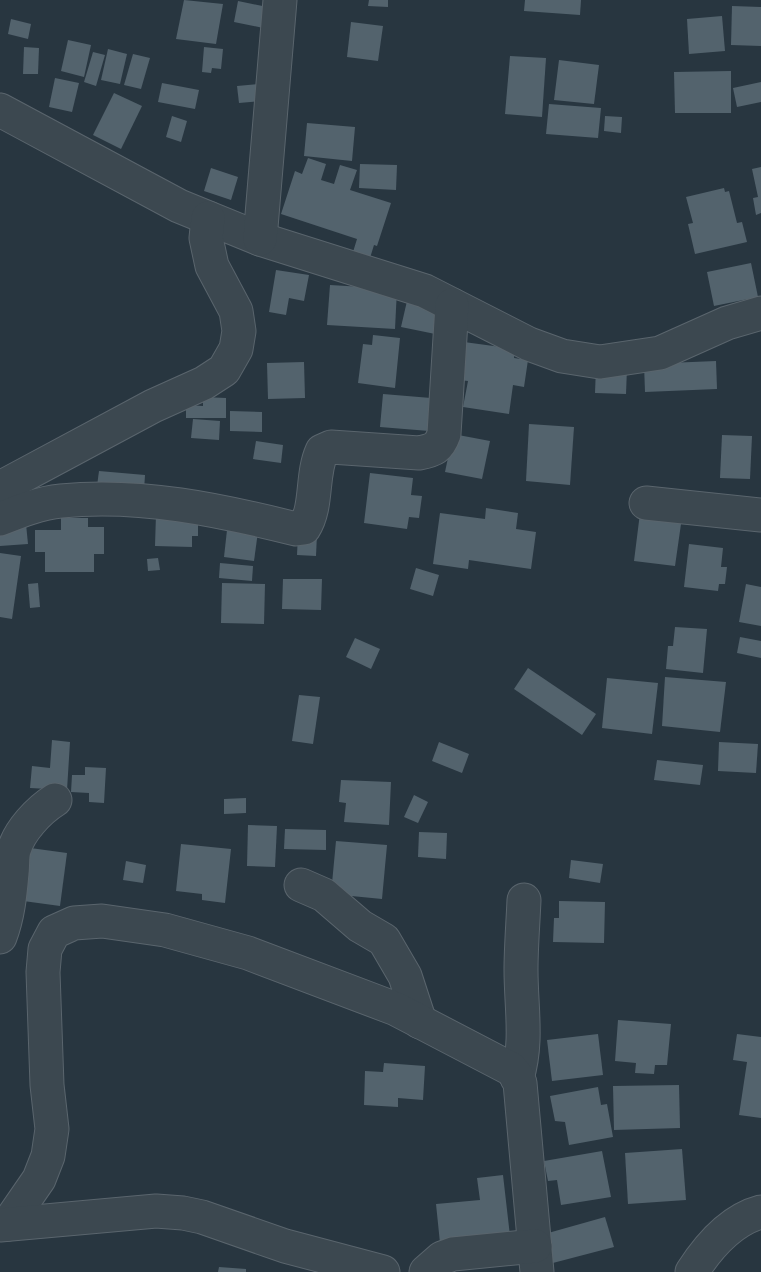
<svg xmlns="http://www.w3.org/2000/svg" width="761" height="1272" viewBox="0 0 761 1272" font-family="'Nunito Sans',sans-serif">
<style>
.building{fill:#53636d}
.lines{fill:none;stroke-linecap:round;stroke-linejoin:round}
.minor-casing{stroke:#5a656d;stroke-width:35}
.minor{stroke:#3c4850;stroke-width:33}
</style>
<rect width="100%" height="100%" fill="#283640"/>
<g class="building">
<path d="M184 0 223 4 216 44 176 39Z"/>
<path d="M369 0H388V7L368 6Z"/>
<path d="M525 0H581L580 15 524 11Z"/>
<path d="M238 1 272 8 268 29 234 22Z"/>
<path d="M732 6 761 7V46L731 45Z"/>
<path d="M722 16 725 51 689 54 687 19Z"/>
<path d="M11 19 31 24 28 39 8 34Z"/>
<path d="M351 22 383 26 378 61 347 57Z"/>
<path d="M68 40 91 45 84 77 61 71Z"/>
<path d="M24 47 39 48 38 74H23Z"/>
<path d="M204 47 223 49 221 69 212 68 211 73 202 72Z"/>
<path d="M108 49 127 54 120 84 101 80Z"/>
<path d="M93 52 105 55 96 86 84 82Z"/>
<path d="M133 54 150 58 141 89 124 85Z"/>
<path d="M510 56 546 58 542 117 505 114Z"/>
<path d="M559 60 599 65 594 104 554 100Z"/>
<path d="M731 71V113H675L674 72Z"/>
<path d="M55 78 79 83 72 112 49 107Z"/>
<path d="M761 82V102L737 107 733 88Z"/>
<path d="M162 83 199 90 195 109 158 102Z"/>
<path d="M259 84 261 101 239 103 237 86Z"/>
<path d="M114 93 142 106 121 149 93 135Z"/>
<path d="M549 104 601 108 598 138 546 134Z"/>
<path d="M172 116 187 121 181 142 166 137Z"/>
<path d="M605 116 622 117 621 133 604 131Z"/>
<path d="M307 123 355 127 352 161 304 156Z"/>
<path d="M308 158 326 164 321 180 334 184 340 165 357 170 350 190 391 203 377 246 374 245 370 258 353 252 357 239 281 214 295 171 302 174Z"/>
<path d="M360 164 397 165 396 190 359 188Z"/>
<path d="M761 167V213L756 215 753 198 758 197 752 169Z"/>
<path d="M211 168 238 177 231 200 204 191Z"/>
<path d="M724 188 725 192 729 191 737 223 742 222 747 242 695 254 688 224 693 223 686 197Z"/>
<path d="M751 263 758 297 714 306 707 272Z"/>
<path d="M276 270 309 275 304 301 289 298 286 315 269 312Z"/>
<path d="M330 285 397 289 395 329 327 325Z"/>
<path d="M407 301 451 310 445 336 401 327Z"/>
<path d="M373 335 400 338 395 388 358 383 363 344 372 345Z"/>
<path d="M464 342 515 349 514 358 528 360 524 387 513 385 509 414 463 407 468 381 459 380Z"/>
<path d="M716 361 717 389 645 392 644 364Z"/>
<path d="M304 362 305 398 268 399 267 363Z"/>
<path d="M596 367 627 368 626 394 595 393Z"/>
<path d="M383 394 431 398 429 431 380 427Z"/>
<path d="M203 397 226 398V418H186V405L203 406Z"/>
<path d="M230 411 262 412V432L230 431Z"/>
<path d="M193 419 220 421 219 440 191 438Z"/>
<path d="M529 424 574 427 570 485 526 481Z"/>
<path d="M453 434 490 441 482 479 445 472Z"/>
<path d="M722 435 752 436 750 479 720 478Z"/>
<path d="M256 441 283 445 281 463 253 459Z"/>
<path d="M99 471 145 475 144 490 97 486Z"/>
<path d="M370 473 413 478 411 495 422 496 419 518 409 517 407 529 364 523Z"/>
<path d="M486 508 518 513 516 529 536 532 531 569 469 560 468 569 433 564 440 513 485 519Z"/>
<path d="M683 510 675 566 634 561 640 513Z"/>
<path d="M156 514 190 515V524H198V536H192V547L155 546Z"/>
<path d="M61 518H88V527H104V554H94V572H45V552H35V530H61Z"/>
<path d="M228 521 259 524 254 561 224 557Z"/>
<path d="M26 524 28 544 0 546V528Z"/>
<path d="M298 534H317L316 556 297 555Z"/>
<path d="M689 544 723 548 721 567H727L725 584H719L718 591 684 587Z"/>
<path d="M0 553 21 556 12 619 0 617Z"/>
<path d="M158 558 160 570 148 571 147 559Z"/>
<path d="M220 563 253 566 252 581 219 578Z"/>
<path d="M416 568 439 575 433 596 410 589Z"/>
<path d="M283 579H322L321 610 282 609Z"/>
<path d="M38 583 40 607 30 608 28 584Z"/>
<path d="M222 583 265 584 264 624 221 623Z"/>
<path d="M746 584 761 587V626L739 622Z"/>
<path d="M675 627 707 629 703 673 666 669 668 646H673Z"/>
<path d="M740 637 761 641V658L737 653Z"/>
<path d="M355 638 380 649 371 669 346 657Z"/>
<path d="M528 668 596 714 582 735 514 689Z"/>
<path d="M665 677 726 682 720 732 662 726Z"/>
<path d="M607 678 658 683 652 734 602 728Z"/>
<path d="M299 695 320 697 313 744 292 741Z"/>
<path d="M52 740 70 742 67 790 30 788 32 766 50 768Z"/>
<path d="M439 742 469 754 462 773 432 761Z"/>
<path d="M719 742 758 744 756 773 718 771Z"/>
<path d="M657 760 703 765 700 785 654 780Z"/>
<path d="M85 767 106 768 104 803 89 802V793L71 792 72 775H85Z"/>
<path d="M341 780 391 782 389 825 344 822 346 803 339 802Z"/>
<path d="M414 795 428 802 418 823 404 817Z"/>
<path d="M246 798V813L224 814V799Z"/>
<path d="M248 825 277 826 275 867 247 866Z"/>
<path d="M285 829 326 830V850L284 849Z"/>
<path d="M419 832 447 833 446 859 418 857Z"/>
<path d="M336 841 387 845 382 899 331 894Z"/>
<path d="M181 844 231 849 225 903 202 900V894L176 891Z"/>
<path d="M23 847 67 853 60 906 16 900Z"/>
<path d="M571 860 603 864 600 883 569 878Z"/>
<path d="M126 861 146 865 143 883 123 880Z"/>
<path d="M559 901 605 902 604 943 553 942 554 918H559Z"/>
<path d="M618 1020 671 1024 667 1065H655L654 1074 635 1073 636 1063 615 1061Z"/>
<path d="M598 1034 603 1075 552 1081 547 1040Z"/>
<path d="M737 1034 761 1037V1118L739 1115 747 1062 733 1060Z"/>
<path d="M384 1063 425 1066 423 1100 398 1098V1107L364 1105 365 1071 383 1072Z"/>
<path d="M679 1085 680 1128 614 1130 613 1086Z"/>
<path d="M598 1087 601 1105 607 1104 613 1137 569 1145 565 1122 555 1121 550 1096Z"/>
<path d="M682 1149 686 1200 628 1204 625 1153Z"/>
<path d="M602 1151 611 1197 561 1205 557 1180 548 1181 544 1161Z"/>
<path d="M503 1175 510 1236 440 1243 436 1204 480 1200 477 1178Z"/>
<path d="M605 1217 614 1247 549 1264 541 1235Z"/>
<path d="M219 1267 246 1269V1272H218Z"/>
</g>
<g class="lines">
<defs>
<g id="minor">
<path d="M0 110 179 206 260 239 425 291 529 344 562 356 600 362 660 353 727 323 761 313"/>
<path d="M260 239 280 0"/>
<path d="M0 488 153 406 204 383 224 370 236 349 239 331 236 311 212 266 206 238 208 218"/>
<path d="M646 503 761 515"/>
<path d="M0 519C20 511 40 503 61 501 140 493 220 510 296 529L304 528C318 506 311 475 322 451L331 447 419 453C434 450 439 448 444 434L452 305"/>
<path d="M301 885 324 895 360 926 384 940 405 976 420 1022"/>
<path d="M0 937C8 916 10 895 12 873 13 866 12 857 14 850 19 831 39 810 55 800"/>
<path d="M517 1078C528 1042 521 1007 521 970 521 947 523 924 524 900"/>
<path d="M8 1224 39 1179 48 1156 52 1129 47 1085 43 972 45 949 54 932 74 923 102 921 165 930 248 953 396 1009 511 1069 516 1075 520 1083 537 1272"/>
<path d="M0 1225 156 1211 183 1213 202 1217 285 1246 383 1272"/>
<path d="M426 1272 442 1258 453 1254 535 1246"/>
<path d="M692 1272C708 1247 731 1220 761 1212"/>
</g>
</defs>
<use href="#minor" class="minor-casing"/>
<use href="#minor" class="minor"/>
</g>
</svg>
